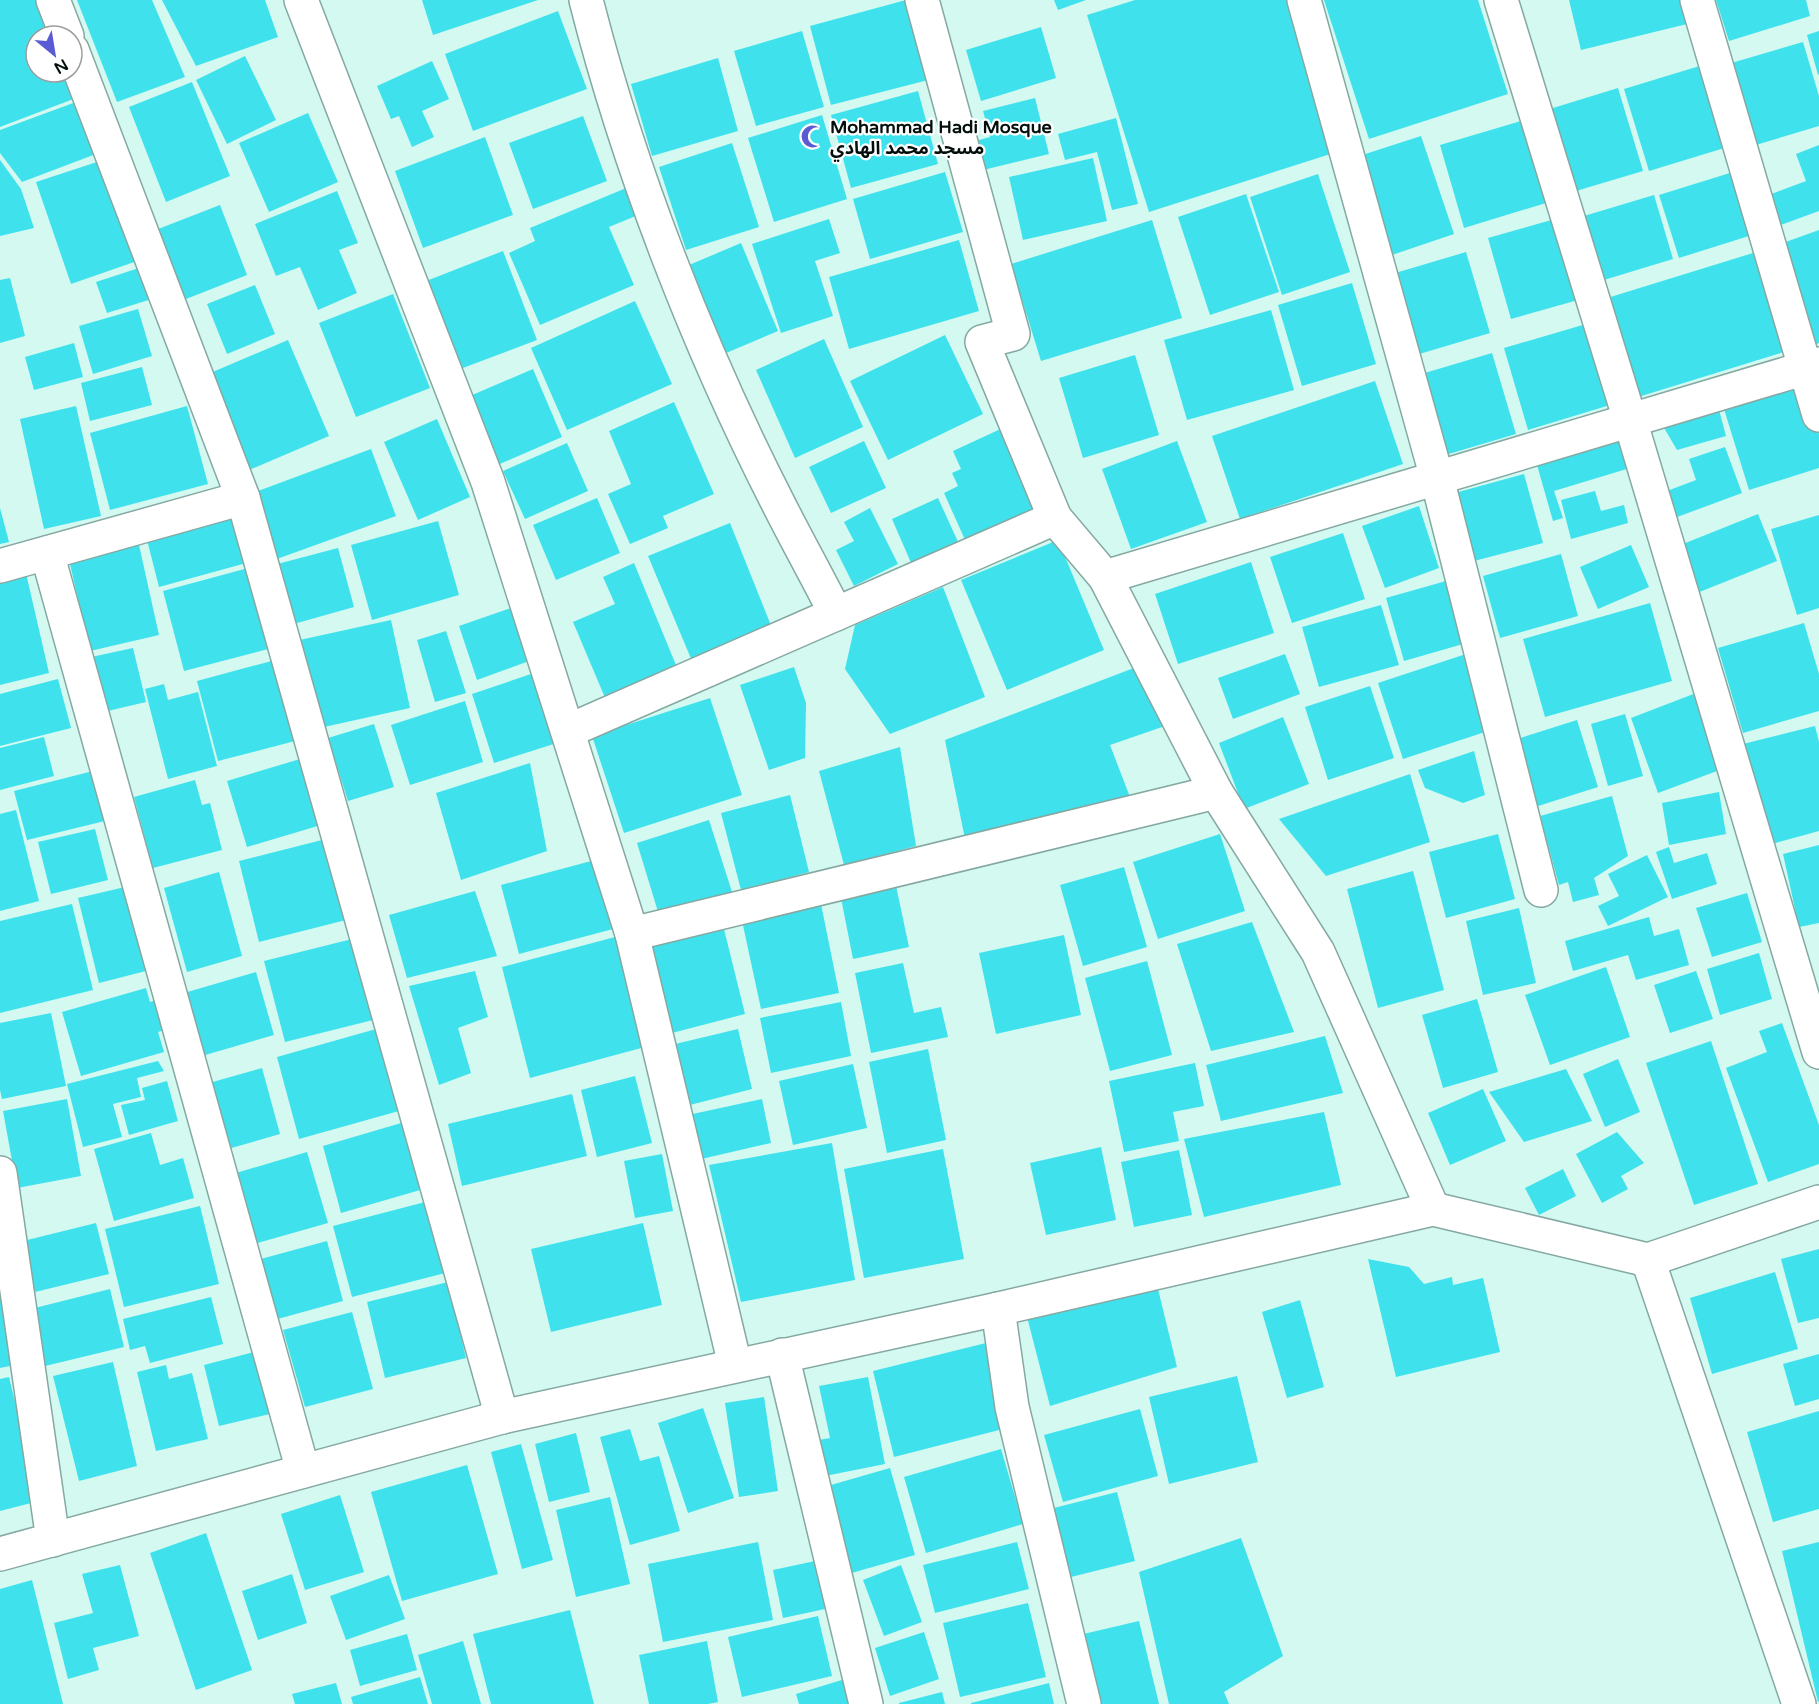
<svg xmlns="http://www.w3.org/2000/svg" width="1819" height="1704" viewBox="0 0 1819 1704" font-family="'Varela Round','Noto Sans Arabic',sans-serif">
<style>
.building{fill:#3fe2ec}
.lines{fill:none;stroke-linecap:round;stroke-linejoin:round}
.minor-casing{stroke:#85a9a2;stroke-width:36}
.tertiary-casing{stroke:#85a9a2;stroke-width:36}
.minor{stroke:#fff;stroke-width:33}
.tertiary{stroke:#fff;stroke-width:33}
.labels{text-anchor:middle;stroke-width:4.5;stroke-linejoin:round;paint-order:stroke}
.poi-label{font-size:18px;font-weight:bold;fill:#030f0d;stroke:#fff;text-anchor:start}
</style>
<rect width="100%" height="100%" fill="#d3f9f1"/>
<g class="building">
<path d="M0 0H39L53 36H36V72H66L76 98 0 127Z"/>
<path d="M77 0H152L185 77 117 102Z"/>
<path d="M162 0H265L278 37 196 66Z"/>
<path d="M422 0H538L433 35Z"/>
<path d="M906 0 932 79 831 105 810 26Z"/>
<path d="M1054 0H1086L1058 10Z"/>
<path d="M1135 0H1292L1340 151 1149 212 1087 15Z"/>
<path d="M1324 0H1478L1508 94 1369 139Z"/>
<path d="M1569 0H1681L1687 24 1581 50Z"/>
<path d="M1716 0H1806L1810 16 1729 41Z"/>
<path d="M558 11 587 89 473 131 445 54Z"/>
<path d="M1041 27 1056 78 981 101 966 50Z"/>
<path d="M802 31 824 107 756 126 734 51Z"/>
<path d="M1819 31V74L1818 75 1807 35Z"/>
<path d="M1803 42 1819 96V126L1746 148 1721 66Z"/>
<path d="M245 56 276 120 227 144 196 80Z"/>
<path d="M718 58 738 131 652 156 631 84Z"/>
<path d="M432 61 449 99 422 111 434 137 412 147 399 116 391 119 377 86Z"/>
<path d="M1706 64 1731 146 1649 171 1624 89Z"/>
<path d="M192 82 230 176 166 202 129 107Z"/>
<path d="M1618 88 1643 171 1566 194 1540 112Z"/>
<path d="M918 91 938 164 851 188 831 115Z"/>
<path d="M1035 98 1049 154 979 171 972 142 990 137 983 111Z"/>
<path d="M76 102 96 154 22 182 0 153V130Z"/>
<path d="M308 113 338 182 269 212 239 143Z"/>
<path d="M822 115 847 199 774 222 748 138Z"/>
<path d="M583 116 607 181 533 209 509 143Z"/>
<path d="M1116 118 1138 204 1112 210 1097 152 1065 160 1058 134Z"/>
<path d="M1521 121 1546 203 1464 228 1440 145Z"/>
<path d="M1421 136 1454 234 1386 257 1353 158Z"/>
<path d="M485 137 513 215 423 248 395 171Z"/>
<path d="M732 143 759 227 686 250 659 167Z"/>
<path d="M1819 145V211L1775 227 1763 197 1806 181 1796 154Z"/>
<path d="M1093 158 1107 221 1023 240 1009 177Z"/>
<path d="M106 159 140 260 71 284 36 182Z"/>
<path d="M0 160 21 189 34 228 0 236Z"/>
<path d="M945 172 963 232 870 259 853 199Z"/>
<path d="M1733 172 1752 235 1679 258 1659 195Z"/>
<path d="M1318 174 1350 272 1282 295 1250 197Z"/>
<path d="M631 186 643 213 609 227 634 285 540 325 509 253 535 241 530 228Z"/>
<path d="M337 191 358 243 339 250 357 293 318 310 300 267 276 276 255 224Z"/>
<path d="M1246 194 1279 292 1210 315 1178 217Z"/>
<path d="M1654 195 1673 259 1594 283 1574 219Z"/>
<path d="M220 205 247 275 181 301 153 231Z"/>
<path d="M1562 217 1585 298 1511 319 1488 238Z"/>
<path d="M829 219 840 253 815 261 833 316 781 333 752 244Z"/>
<path d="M1152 220 1182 318 1041 361 1011 264Z"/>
<path d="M1819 230V343L1814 345 1777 245Z"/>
<path d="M959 240 979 311 849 349 829 277Z"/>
<path d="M741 243 778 331 719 356 682 268Z"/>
<path d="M503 251 537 340 455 371 421 283Z"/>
<path d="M1466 252 1490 333 1416 355 1392 274Z"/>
<path d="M1753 253 1784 352 1635 398 1604 299Z"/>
<path d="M145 266 155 298 107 313 96 282Z"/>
<path d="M10 278 25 336 0 343V280Z"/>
<path d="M1352 283 1376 364 1302 386 1278 305Z"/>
<path d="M255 285 275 334 227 354 207 304Z"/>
<path d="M393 294 430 388 356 417 319 323Z"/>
<path d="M635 301 672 384 567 430 531 348Z"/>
<path d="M138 309 152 356 93 374 79 326Z"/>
<path d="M1271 310 1294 390 1187 420 1164 340Z"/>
<path d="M1586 324 1610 405 1528 430 1504 348Z"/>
<path d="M945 335 983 414 888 460 850 381Z"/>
<path d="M824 339 863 427 795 458 756 370Z"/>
<path d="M288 340 329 436 249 470 208 374Z"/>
<path d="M74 343 83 377 34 390 25 357Z"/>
<path d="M1492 353 1516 434 1442 456 1418 375Z"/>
<path d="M1135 355 1159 435 1083 458 1059 378Z"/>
<path d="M142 367 152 405 90 421 81 383Z"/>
<path d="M533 369 562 437 493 467 463 399Z"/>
<path d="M1375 381 1403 464 1240 519 1212 436Z"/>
<path d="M1803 385 1819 434V468L1749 490 1724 409Z"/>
<path d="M674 402 714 494 663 516 668 528 630 544 608 494 631 484 609 431Z"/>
<path d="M76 406 101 516 44 529 20 419Z"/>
<path d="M187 406 208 484 110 510 90 433Z"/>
<path d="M1719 410 1726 436 1677 450 1663 426Z"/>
<path d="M437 419 470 497 418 520 384 442Z"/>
<path d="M1007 426 1044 507 966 542 944 493 958 486 952 473 961 469 953 451Z"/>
<path d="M1622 440 1630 468 1554 491 1563 518 1553 521 1537 465Z"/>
<path d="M864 441 886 488 831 513 809 467Z"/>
<path d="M1177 441 1207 522 1131 549 1102 469Z"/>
<path d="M567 443 588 491 525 519 503 471Z"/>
<path d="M1725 447 1742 493 1669 520 1659 494 1696 480 1689 459Z"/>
<path d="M371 449 396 516 274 560 250 494Z"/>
<path d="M1524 474 1543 543 1470 562 1451 494Z"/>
<path d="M1595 491 1601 511 1624 505 1628 523 1571 539 1561 500Z"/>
<path d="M597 498 620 553 556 580 533 525Z"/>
<path d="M938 498 959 544 912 565 892 519Z"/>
<path d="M1419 506 1439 568 1385 588 1362 526Z"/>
<path d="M0 508 9 542 0 544Z"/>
<path d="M870 508 898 564 854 586 836 550 854 541 844 522Z"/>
<path d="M236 512 250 562 159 587 146 536Z"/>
<path d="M1758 514 1777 561 1692 595 1673 548Z"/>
<path d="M1819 515V608L1797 615 1771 529Z"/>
<path d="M438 521 459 595 372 620 351 545Z"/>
<path d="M730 523 772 628 692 661 648 556Z"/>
<path d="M1343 533 1365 599 1292 623 1270 557Z"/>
<path d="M137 536 159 635 90 651 67 551Z"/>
<path d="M1058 540 1104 650 1007 690 961 580Z"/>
<path d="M1631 545 1649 587 1598 609 1580 567Z"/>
<path d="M338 548 354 607 283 627 266 567Z"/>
<path d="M1561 554 1578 616 1500 638 1483 576Z"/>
<path d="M1251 562 1274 633 1178 664 1155 594Z"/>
<path d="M634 563 678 670 606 700 573 622 615 604 603 577Z"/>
<path d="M252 567 272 648 184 671 163 591Z"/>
<path d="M25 569 49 673 0 685V575Z"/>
<path d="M1446 581 1463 644 1404 661 1386 598Z"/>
<path d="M943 587 985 697 890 734 845 669 855 625Z"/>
<path d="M1650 603 1672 681 1545 717 1523 639Z"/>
<path d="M1381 605 1399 665 1319 687 1302 627Z"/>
<path d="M511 608 529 661 477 680 459 626Z"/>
<path d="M391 620 410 708 315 729 295 641Z"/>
<path d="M1804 623 1819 674V711L1743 733 1718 648Z"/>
<path d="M446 631 466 693 435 702 417 640Z"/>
<path d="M133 648 146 702 95 714 82 659Z"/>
<path d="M1469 653 1494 729 1403 759 1378 683Z"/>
<path d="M1285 654 1300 694 1233 719 1218 678Z"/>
<path d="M275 660 295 741 218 761 197 681Z"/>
<path d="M1139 666 1165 726 1110 745 1130 797 965 839 945 740Z"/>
<path d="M794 667 806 703 805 758 769 770 740 685Z"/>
<path d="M534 673 557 743 494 763 472 694Z"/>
<path d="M58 679 71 728 0 746V694Z"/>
<path d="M164 684 168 700 198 692 217 766 168 779 145 689Z"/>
<path d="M1370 686 1394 758 1328 780 1305 707Z"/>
<path d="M1696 693 1725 768 1658 793 1631 718Z"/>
<path d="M710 698 742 795 624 833 592 736Z"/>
<path d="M465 701 483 762 410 785 391 725Z"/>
<path d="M1625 714 1643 776 1608 786 1591 724Z"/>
<path d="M1283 717 1309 784 1244 809 1219 743Z"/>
<path d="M1577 720 1598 787 1535 807 1514 740Z"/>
<path d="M374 724 394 787 348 801 328 738Z"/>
<path d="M1815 726 1819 742V831L1764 846 1739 745Z"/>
<path d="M44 737 54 776 0 790V748Z"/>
<path d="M900 747 916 846 844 865 819 771Z"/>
<path d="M1474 751 1485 795 1463 803 1425 788 1418 770Z"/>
<path d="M300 759 321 825 247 847 227 781Z"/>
<path d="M530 763 547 851 461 880 436 793Z"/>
<path d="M101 769 113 819 27 840 14 791Z"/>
<path d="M1410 774 1430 842 1326 876 1279 819Z"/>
<path d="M195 780 202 805 210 803 222 850 153 868 134 797Z"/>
<path d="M1719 792 1726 834 1669 845 1662 803Z"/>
<path d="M790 795 809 872 741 890 721 813Z"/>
<path d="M1612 796 1628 856 1594 878 1599 895 1573 902 1568 882 1559 885 1540 816Z"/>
<path d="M16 810 39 901 0 911V814Z"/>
<path d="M709 820 732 892 659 915 637 843Z"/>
<path d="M95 829 108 880 51 894 38 842Z"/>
<path d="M1220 834 1245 911 1158 939 1133 862Z"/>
<path d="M1498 834 1515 899 1446 918 1429 852Z"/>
<path d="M326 839 346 920 259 942 239 861Z"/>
<path d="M1819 845V923L1799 927 1783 854Z"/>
<path d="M1669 847 1674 863 1707 853 1717 884 1672 899 1656 852Z"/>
<path d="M1647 855 1668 897 1608 926 1598 906 1619 896 1608 874Z"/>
<path d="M595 860 613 929 519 954 501 885Z"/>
<path d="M1124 867 1147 947 1083 966 1060 885Z"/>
<path d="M1413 871 1444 990 1378 1008 1347 889Z"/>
<path d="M219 872 242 956 187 972 164 888Z"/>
<path d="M895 881 909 947 853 959 840 893Z"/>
<path d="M125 887 146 971 99 983 78 898Z"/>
<path d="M475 891 497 956 407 978 389 915Z"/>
<path d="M1747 893 1762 942 1712 957 1696 908Z"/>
<path d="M820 899 839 993 761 1009 741 916Z"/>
<path d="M72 904 93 990 0 1013V921Z"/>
<path d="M1519 908 1536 983 1483 995 1466 921Z"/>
<path d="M1649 917 1654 936 1679 929 1689 965 1636 980 1628 955 1573 971 1565 941Z"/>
<path d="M722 921 745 1014 672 1033 648 940Z"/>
<path d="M1252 922 1294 1032 1211 1051 1177 944Z"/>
<path d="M1064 935 1081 1015 996 1034 979 953Z"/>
<path d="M615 937 645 1047 530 1078 502 967Z"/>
<path d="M352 939 373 1020 285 1042 264 961Z"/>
<path d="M1759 953 1772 999 1720 1015 1707 969Z"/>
<path d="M1147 961 1172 1055 1110 1071 1085 978Z"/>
<path d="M903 963 914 1013 941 1007 948 1037 871 1053 855 973Z"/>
<path d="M1606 967 1630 1037 1550 1065 1525 995Z"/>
<path d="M475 971 488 1017 458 1028 471 1073 439 1085 409 986Z"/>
<path d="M1696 971 1713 1019 1670 1033 1654 985Z"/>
<path d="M256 972 274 1035 195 1058 177 995Z"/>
<path d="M146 988 150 1002 165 997 174 1027 158 1032 164 1052 81 1076 62 1012Z"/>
<path d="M1477 999 1498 1072 1443 1088 1422 1015Z"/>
<path d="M841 1002 851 1056 771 1073 760 1018Z"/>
<path d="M51 1013 66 1086 2 1099 0 1090V1023Z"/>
<path d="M1782 1023 1819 1125V1164L1768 1182 1726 1068 1767 1052 1759 1031Z"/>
<path d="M383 1027 406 1109 299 1139 277 1057Z"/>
<path d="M738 1029 752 1089 686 1106 671 1045Z"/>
<path d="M1325 1036 1343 1093 1221 1121 1206 1065Z"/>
<path d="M1711 1041 1758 1184 1694 1205 1646 1063Z"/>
<path d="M928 1049 946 1140 887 1153 869 1062Z"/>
<path d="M1618 1059 1640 1112 1605 1127 1583 1074Z"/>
<path d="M158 1061 164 1071 137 1078 141 1097 113 1104 122 1137 83 1147 67 1084Z"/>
<path d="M1195 1063 1204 1106 1173 1112 1179 1141 1124 1152 1109 1081Z"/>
<path d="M853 1064 867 1128 793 1145 779 1081Z"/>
<path d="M262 1068 280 1134 228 1149 209 1083Z"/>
<path d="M1566 1069 1592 1121 1524 1142 1489 1092Z"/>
<path d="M635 1076 652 1143 597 1157 581 1090Z"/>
<path d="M167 1081 178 1121 129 1135 121 1105 145 1100 142 1088Z"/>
<path d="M1483 1089 1506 1141 1450 1165 1428 1113Z"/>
<path d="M572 1094 587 1156 462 1186 448 1124Z"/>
<path d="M67 1099 81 1176 17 1188 3 1111Z"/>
<path d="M762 1099 771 1143 697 1160 688 1115Z"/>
<path d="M1324 1112 1341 1185 1204 1217 1184 1139Z"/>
<path d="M408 1121 427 1188 341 1213 323 1146Z"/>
<path d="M1617 1132 1644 1163 1621 1176 1628 1189 1602 1203 1576 1154Z"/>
<path d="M151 1133 160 1165 183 1158 194 1198 114 1221 94 1149Z"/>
<path d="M832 1143 855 1280 741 1302 709 1165Z"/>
<path d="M1101 1147 1116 1220 1046 1235 1030 1163Z"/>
<path d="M943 1149 964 1259 864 1278 844 1169Z"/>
<path d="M1179 1150 1192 1215 1134 1227 1121 1162Z"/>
<path d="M307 1152 328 1223 247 1246 226 1176Z"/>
<path d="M662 1154 673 1211 635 1218 624 1161Z"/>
<path d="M1563 1169 1576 1196 1539 1215 1525 1188Z"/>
<path d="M429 1201 449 1272 352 1297 333 1226Z"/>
<path d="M200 1206 219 1284 124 1307 105 1229Z"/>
<path d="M96 1223 109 1274 35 1292 23 1241Z"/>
<path d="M643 1223 662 1305 551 1332 531 1249Z"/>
<path d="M327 1241 343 1301 274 1320 257 1260Z"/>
<path d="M1819 1249V1318L1798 1323 1781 1259Z"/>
<path d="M1368 1259 1409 1267 1424 1284 1452 1277 1453 1285 1483 1278 1500 1352 1396 1377Z"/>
<path d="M1775 1272 1798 1349 1712 1374 1690 1298Z"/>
<path d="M448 1282 466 1358 385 1378 367 1302Z"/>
<path d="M110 1289 124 1347 45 1366 31 1309Z"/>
<path d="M1158 1289 1177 1367 1050 1406 1026 1313Z"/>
<path d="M0 1291 15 1365 0 1368Z"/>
<path d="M211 1297 223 1344 150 1363 145 1346 130 1350 123 1319Z"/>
<path d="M1300 1300 1324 1387 1287 1398 1262 1312Z"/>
<path d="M352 1312 373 1389 305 1407 283 1330Z"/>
<path d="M986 1343 1007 1428 894 1457 873 1371Z"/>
<path d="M254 1352 270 1414 219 1426 204 1365Z"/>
<path d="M1819 1354V1399L1795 1406 1783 1364Z"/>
<path d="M113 1362 137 1466 79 1481 53 1376Z"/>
<path d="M166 1365 169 1379 192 1373 208 1439 156 1451 137 1372Z"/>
<path d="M1237 1376 1258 1462 1169 1484 1149 1397Z"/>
<path d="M9 1377 39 1501 0 1511V1379Z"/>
<path d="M868 1377 885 1464 815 1478 808 1442 830 1438 819 1386Z"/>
<path d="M764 1397 778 1491 739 1497 725 1403Z"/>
<path d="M703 1408 734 1498 688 1513 658 1423Z"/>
<path d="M1140 1409 1158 1476 1063 1502 1044 1435Z"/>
<path d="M1819 1411V1509L1773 1522 1747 1432Z"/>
<path d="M630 1429 640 1461 659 1456 680 1531 630 1545 600 1437Z"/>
<path d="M576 1433 590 1492 549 1502 535 1444Z"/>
<path d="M521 1444 553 1560 522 1569 491 1452Z"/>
<path d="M1001 1449 1023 1524 926 1553 904 1477Z"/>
<path d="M467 1465 498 1574 402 1601 371 1492Z"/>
<path d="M890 1468 915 1555 848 1574 824 1487Z"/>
<path d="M1117 1492 1135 1561 1059 1580 1042 1511Z"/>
<path d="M340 1495 364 1572 305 1590 281 1514Z"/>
<path d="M610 1497 630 1584 576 1597 556 1510Z"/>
<path d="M206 1533 252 1670 196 1690 150 1553Z"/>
<path d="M1241 1538 1283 1656 1224 1692 1229 1704H1169L1139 1572Z"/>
<path d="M758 1542 773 1620 663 1642 648 1564Z"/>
<path d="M1017 1542 1029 1589 935 1613 923 1565Z"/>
<path d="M1819 1542V1701L1818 1702 1782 1551Z"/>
<path d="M815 1561 825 1609 783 1618 773 1570Z"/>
<path d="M120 1565 139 1636 93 1648 99 1670 68 1679 54 1623 93 1613 82 1574Z"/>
<path d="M901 1565 922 1622 884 1636 863 1580Z"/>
<path d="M292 1574 307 1623 258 1640 242 1591Z"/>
<path d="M389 1575 405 1619 346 1640 330 1596Z"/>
<path d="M32 1580 63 1704H0V1589Z"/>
<path d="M1028 1603 1046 1677 960 1697 943 1623Z"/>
<path d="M570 1610 594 1704H491L473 1634Z"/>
<path d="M818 1616 832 1676 742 1697 728 1637Z"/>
<path d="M1139 1621 1159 1704H1090L1075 1636Z"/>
<path d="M924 1632 939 1679 890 1696 875 1648Z"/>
<path d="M407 1634 417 1670 360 1686 350 1650Z"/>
<path d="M463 1641 481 1704H432L418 1655Z"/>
<path d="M707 1641 718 1702 708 1704H649L639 1655Z"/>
<path d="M420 1677 428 1704H353L351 1697Z"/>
<path d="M845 1679 852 1704H799L796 1694Z"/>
<path d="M336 1683 342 1704H295L292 1694Z"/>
<path d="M1049 1683 1054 1704H971V1703Z"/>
<path d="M942 1692 945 1704H899V1703Z"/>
</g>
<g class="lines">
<defs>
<g id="minor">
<path d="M53 0 67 36"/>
<path d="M301 0 488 482 632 934 735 1365"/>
<path d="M586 0C629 169 698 346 777 501 796 539 817 576 836 614"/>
<path d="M922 0 1013 334 982 342 1055 518 1105 577 1216 792 1318 952 1433 1209"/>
<path d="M1304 0 1437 478 1541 890"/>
<path d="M1501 0 1630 420 1819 1052"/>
<path d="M1697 0 1819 415"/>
<path d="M72 50 243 498 502 1417"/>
<path d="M47 553 303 1471"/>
<path d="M0 566 243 498"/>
<path d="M1105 577 1819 364"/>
<path d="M568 731 1055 518"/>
<path d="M632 934 1216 792"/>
<path d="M0 1173 53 1540"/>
<path d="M1648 1260 1799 1704"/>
<path d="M998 1309 1012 1407 1084 1704"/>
<path d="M782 1355 866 1704"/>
</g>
<path id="tertiary" d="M0 1554 502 1417 998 1309 1433 1209 1648 1260 1819 1202"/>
</defs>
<use href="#minor" class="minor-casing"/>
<use href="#tertiary" class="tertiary-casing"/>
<use href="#minor" class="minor"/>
<use href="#tertiary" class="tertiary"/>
</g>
<defs>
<symbol id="mosque-bare" viewBox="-9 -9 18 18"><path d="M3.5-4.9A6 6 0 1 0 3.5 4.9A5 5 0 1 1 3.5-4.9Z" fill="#5a5ad2" stroke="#fff" stroke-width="2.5" paint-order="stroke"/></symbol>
</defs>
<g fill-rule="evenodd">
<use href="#mosque-bare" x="796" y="120" width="33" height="33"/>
</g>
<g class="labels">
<g class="poi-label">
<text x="830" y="133">Mohammad Hadi Mosque<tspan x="830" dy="21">مسجد محمد الهادي</tspan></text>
</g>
</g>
<g transform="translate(54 54) rotate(150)"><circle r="28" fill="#ffffff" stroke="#9a9f9e" stroke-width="1.5"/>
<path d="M0-4.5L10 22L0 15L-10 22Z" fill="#5a5ad2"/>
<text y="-9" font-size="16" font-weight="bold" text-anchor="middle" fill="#030f0d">N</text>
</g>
</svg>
